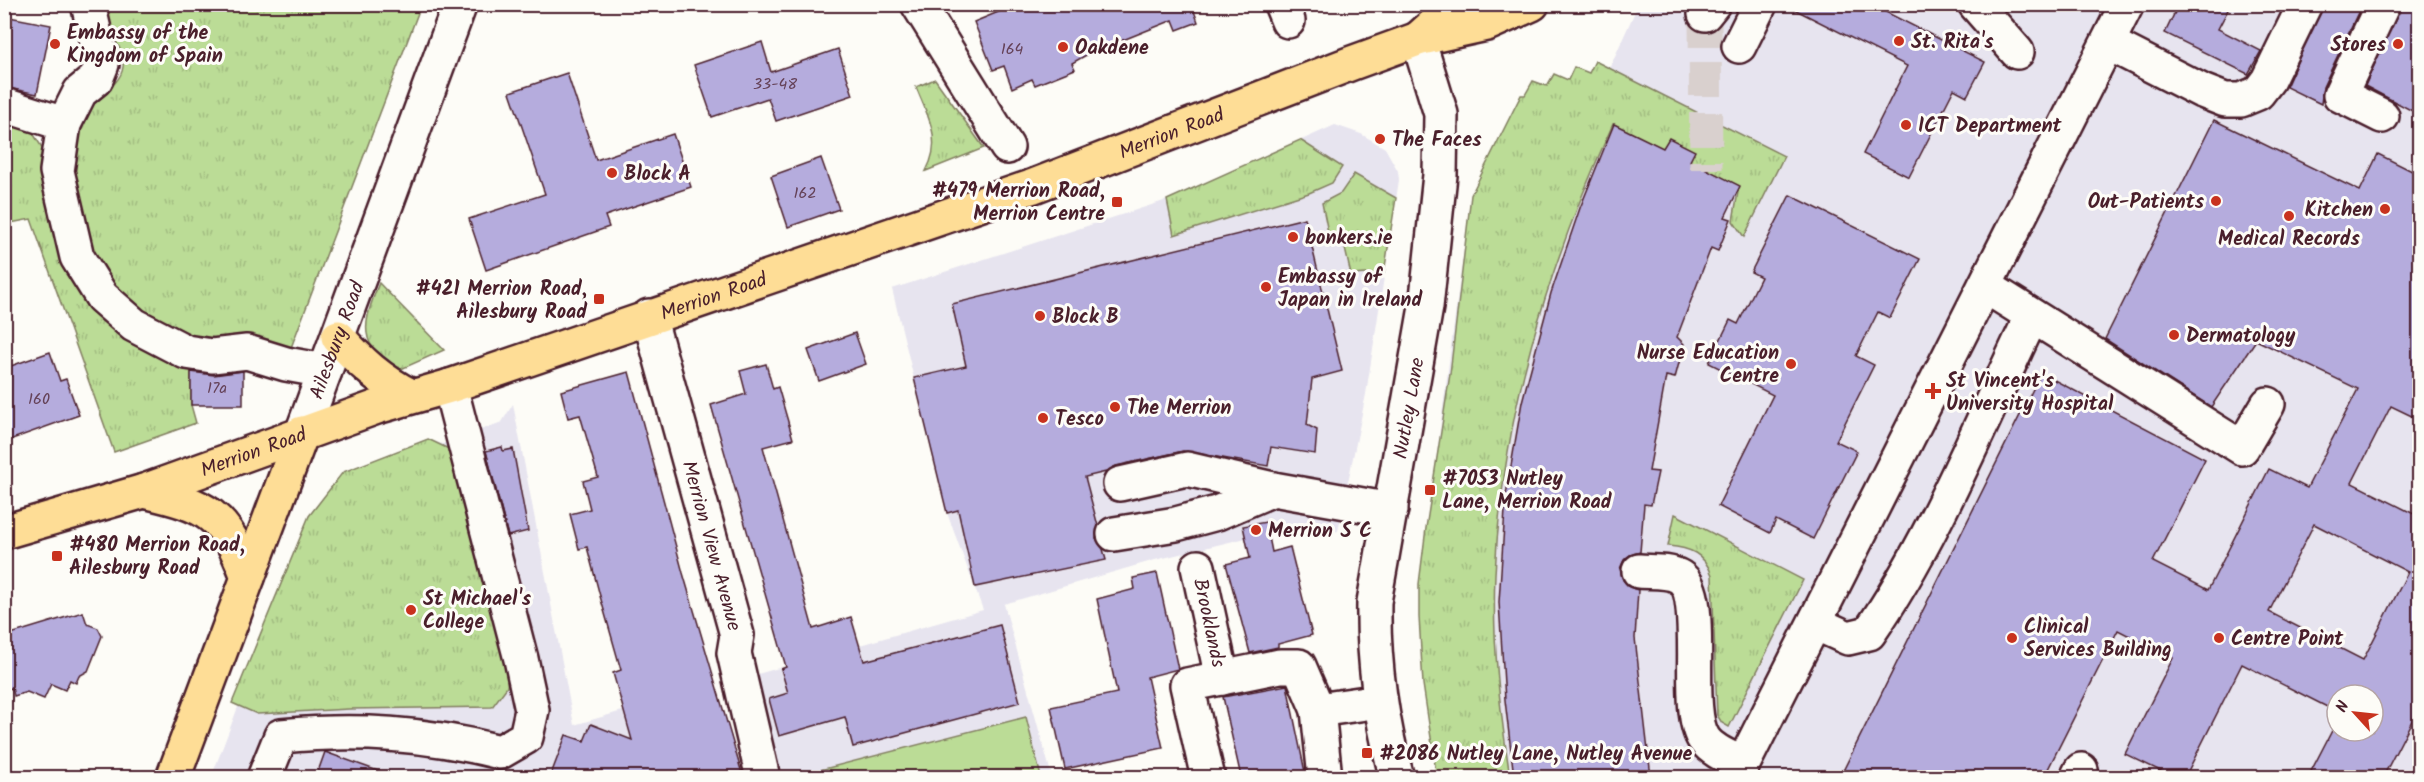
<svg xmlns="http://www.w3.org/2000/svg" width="2424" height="782" viewBox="0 0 2424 782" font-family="Kalam,sans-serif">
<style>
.built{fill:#e7e4ef;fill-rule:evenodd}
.grass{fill:url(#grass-tufts);stroke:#827e60;stroke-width:1.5}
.pitch{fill:#bbdc96;stroke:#827e60;stroke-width:1.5}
.building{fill:#b5acdd;stroke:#4a1f2b;stroke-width:1.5;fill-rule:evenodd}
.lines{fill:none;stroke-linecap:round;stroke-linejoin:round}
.minor-tunnel{stroke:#d9d0ce;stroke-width:33;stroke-dasharray:33 16;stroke-linecap:butt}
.minor-casing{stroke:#4a1f2b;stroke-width:38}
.major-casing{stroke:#4a1f2b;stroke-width:38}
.minor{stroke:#fdfcf7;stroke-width:33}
.major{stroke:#fedd96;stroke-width:33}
.poi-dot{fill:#c8321e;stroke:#fdfcf7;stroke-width:2}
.labels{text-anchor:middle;stroke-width:6;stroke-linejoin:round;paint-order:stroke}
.number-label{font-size:16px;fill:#654258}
.poi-label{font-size:20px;font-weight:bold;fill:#4a1f2b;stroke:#fdfcf7;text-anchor:start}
.street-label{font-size:20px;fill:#4a1f2b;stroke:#fdfcf7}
</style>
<defs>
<pattern id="grass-tufts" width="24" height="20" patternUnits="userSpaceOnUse" patternTransform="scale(1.5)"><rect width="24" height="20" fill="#bbdc96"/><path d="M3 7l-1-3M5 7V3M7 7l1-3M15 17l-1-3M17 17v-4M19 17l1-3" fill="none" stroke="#a2bc81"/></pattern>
</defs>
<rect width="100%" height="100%" fill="#fdfcf7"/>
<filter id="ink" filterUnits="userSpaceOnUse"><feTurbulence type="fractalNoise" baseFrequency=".0167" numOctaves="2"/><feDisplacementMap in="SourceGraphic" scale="12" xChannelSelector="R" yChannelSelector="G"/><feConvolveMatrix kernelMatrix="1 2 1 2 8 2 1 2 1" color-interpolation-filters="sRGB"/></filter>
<g filter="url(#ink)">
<g class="built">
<path d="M1638 5H2419V777L1437 778 1423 684 1419 590 1471 195 1521 95H1525L1533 81 1547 86 1554 74 1568 80 1574 67 1589 73 1595 61 1610 67ZM2337 695H2373V731H2337Z"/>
<path d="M1335 125 1361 134 1385 148 1398 171 1399 180 1366 394 1338 531 1325 533 1285 531 1246 538 1155 560 1004 604 1052 777H761L747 677 983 610 947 513 892 289 1167 200Z"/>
<path d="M513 404 574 725 657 701 680 777 211 778 238 707 232 703 309 516 343 472 428 439 442 444 502 422Z"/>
</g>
<g class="grass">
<path d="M99 5H421L289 353C263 350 234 350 207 344 180 338 116 299 100 277 91 267 87 235 83 220 74 183 68 161 77 122 83 98 120 91 123 67 126 44 100 27 99 5Z"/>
<path d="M1595 61 1784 156 1744 237 1733 221 1739 186 1613 124C1547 268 1502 415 1495 574 1492 643 1500 710 1510 777L1437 778 1423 684 1419 617V584L1426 528 1450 374 1471 195 1521 95H1525L1533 81 1547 86 1554 74 1568 80 1574 67 1589 73Z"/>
<path d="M935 79 984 148 926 171C943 140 928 117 916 87Z"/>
<path d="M10 123 31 130 48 157 60 249 169 357 191 370V405L196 423 114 452 31 219 5 224 4 125Z"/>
<path d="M1300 140 1342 167 1332 183 1309 193 1174 235 1167 200Z"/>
<path d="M1354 174 1396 198 1384 273 1351 275 1344 244 1331 247 1322 203 1341 193Z"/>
<path d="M379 283 444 350 399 370C356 346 363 323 379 283Z"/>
<path d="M428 439 453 451 511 649 507 687 492 707 349 709 257 714 232 703 309 516 343 472Z"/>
<path d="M1675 514 1803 580 1729 727 1722 723 1717 715 1712 575C1704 553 1690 548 1668 546Z"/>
</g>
<path class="pitch" d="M1026 717 1041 777H817L816 771Z"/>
<g class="building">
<path d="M1018 4H1208V5L1194 11 1198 22 1177 30 1173 20 1088 54 1072 63 1075 69 1035 85 1032 79 1012 88 1004 66 993 70 974 22Z"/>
<path d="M1784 4H1870L1985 62 1967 96 1954 89 1909 177 1863 154 1907 66Z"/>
<path d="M2179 4H2231L2218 29 2261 51 2248 74 2165 33Z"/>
<path d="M2323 4H2362L2323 87 2321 104 2286 87Z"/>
<path d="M2401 4H2420V115L2365 86Z"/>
<path d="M4 16 51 25 37 94 4 87Z"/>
<path d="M762 42 771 72 838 49 853 95 776 121 768 98 712 117 694 65Z"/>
<path d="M567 73 596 160 673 134 691 187 605 216 609 227 486 270 469 219 545 194 510 92Z"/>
<path d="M2214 120 2360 191 2378 154 2420 175V420L2391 406 2352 483 2420 517V705L2383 777H2308L2337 721V731H2373V695H2337V712L2242 664 2185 777H2173L2125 754 2173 658 2118 630 2044 777H1840L2041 373 2205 459 2153 562 2208 590 2269 469 2307 488 2358 389 2256 340 2211 407 2105 339ZM2314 524 2408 572 2363 660 2269 612Z"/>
<path d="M1614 124 1663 148 1669 138 1695 151 1690 161 1740 186 1725 217 1731 219 1718 251 1711 248 1677 337 1684 344 1675 378 1666 376 1649 471 1658 472 1651 505 1644 504 1640 552 1630 555 1624 560 1620 569 1623 580 1629 587 1638 590 1635 638 1651 777H1514L1505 700 1499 602 1506 495 1522 402 1551 293 1580 208Z"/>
<path d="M821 158 839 209 788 227 771 176Z"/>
<path d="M1790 195 1920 259 1890 318 1878 312 1856 356 1874 365 1836 441 1857 451 1813 539 1776 520 1770 533 1718 506 1773 395 1709 363 1730 320 1738 324 1761 277 1751 272Z"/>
<path d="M1305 218 1342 371 1312 379 1307 425 1317 430 1315 454 1271 447 1268 466 1183 451 1116 466 1106 472 1085 477 1098 526 1096 538 1103 549 1106 560 975 587 958 510 947 513 914 378 966 366 952 304Z"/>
<path d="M855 333 866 364 819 381 808 350Z"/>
<path d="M50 352 60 381 66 379 79 415 4 442V379L11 376 8 367Z"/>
<path d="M766 364 773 389 778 387 793 439 763 447 813 629 851 617 864 661 1000 625 1020 702 853 747 845 717 779 736 769 699 788 693 781 669 786 667 711 405 746 394 740 371Z"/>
<path d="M243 371V405H191V372L214 375Z"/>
<path d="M629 372 683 573 743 777H550L566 735 584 741 591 724 632 740 613 673 621 670 600 596 587 547 579 549 570 514 590 509 583 481 598 477 580 415 568 418 561 391Z"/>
<path d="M502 447 503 451 513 449 528 531 508 536 486 451Z"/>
<path d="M1266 522 1272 552 1290 547 1312 635 1278 644V647L1250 653 1226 564 1250 558 1243 526Z"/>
<path d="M1157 573 1178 669 1147 677 1163 748 1065 769 1051 707 1117 693 1097 599 1135 589 1133 578Z"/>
<path d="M83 612 87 624 98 628 102 636 88 671 79 676 76 683 70 680 65 690 51 684 44 699 27 692 14 696 12 688 4 690V636Z"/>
<path d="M1287 685 1306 777H1241L1223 697Z"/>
<path d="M325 752 389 775 388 777H316Z"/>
</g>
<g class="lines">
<path class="minor-tunnel" d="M1705 14 1706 169"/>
<defs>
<g id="minor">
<path d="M88 4 102 64 96 79 80 92 64 124 57 171 77 257 102 297 134 325 186 352 212 356 247 352 286 364 325 371"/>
<path d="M918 4 1007 147"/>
<path d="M1281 4 1288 21"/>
<path d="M1975 4 2017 52"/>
<path d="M1705 14 1713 4"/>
<path d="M2108 43 2202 91 2225 100H2241L2258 93 2268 80 2305 4"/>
<path d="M1739 46 1760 4"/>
<path d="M4 105 64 124"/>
<path d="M2382 116 2340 95 2383 4"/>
<path d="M1985 286 2242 448 2268 404"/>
<path id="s1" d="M649 316 737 635 734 653 763 778"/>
<path id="s2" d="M302 433 460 4"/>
<path d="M1120 484 1187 469 1273 489 1391 510"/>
<path d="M1114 534 1176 524 1217 513 1273 489"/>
<path id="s3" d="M1198 567 1222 678"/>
<path d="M1639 571C1651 572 1669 570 1680 577 1708 595 1683 708 1704 739 1713 752 1731 758 1743 764"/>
<path d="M1815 623 1848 638 1869 633C1934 540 1982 419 2032 316"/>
<path d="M1318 710 1325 778"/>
<path d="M264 778 281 736C357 729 425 733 500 752L526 737 532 710 521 659 450 386"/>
<path d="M1208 778 1187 685 1280 666H1299L1318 710 1380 701"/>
<path id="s4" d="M1397 778C1381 720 1373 662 1374 602L1426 307 1440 175 1441 114 1418 39"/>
<path d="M1736 778 2127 4"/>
<path d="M2077 778 2081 770"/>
</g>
<g id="major">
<path d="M1419 38 1457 4"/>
<path d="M338 337C360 362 380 380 411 396"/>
<path d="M144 491C208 506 224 513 248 577"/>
<path id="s5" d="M4 532 144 491 377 407 450 386 1031 187 1352 63 1418 39 1487 24 1532 4"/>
<path d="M173 778 302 433"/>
</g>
</defs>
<use href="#minor" class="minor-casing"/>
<use href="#major" class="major-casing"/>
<use href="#minor" class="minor"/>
<use href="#major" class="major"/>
</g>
</g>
<g class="poi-dot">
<circle cx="1899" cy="41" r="6"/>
<circle cx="55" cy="44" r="6"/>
<circle cx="2398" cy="44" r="6"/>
<circle cx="1063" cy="47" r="6"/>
<circle cx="1906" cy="125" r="6"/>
<circle cx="1380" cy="139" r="6"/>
<circle cx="612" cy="173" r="6"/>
<circle cx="2216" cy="201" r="6"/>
<rect x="1111" y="196" width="12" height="12" rx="3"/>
<circle cx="2385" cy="209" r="6"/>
<circle cx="2289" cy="216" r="6"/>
<circle cx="1293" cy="237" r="6"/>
<circle cx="1266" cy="287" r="6"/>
<rect x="593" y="293" width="12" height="12" rx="3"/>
<circle cx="1040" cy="316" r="6"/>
<circle cx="2174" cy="335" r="6"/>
<circle cx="1791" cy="364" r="6"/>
<path d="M1930 382h6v6h6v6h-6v6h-6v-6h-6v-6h6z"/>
<circle cx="1115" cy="407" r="6"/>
<circle cx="1043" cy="418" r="6"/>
<rect x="1424" y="484" width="12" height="12" rx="3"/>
<circle cx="1256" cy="530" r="6"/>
<rect x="51" y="550" width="12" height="12" rx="3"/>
<circle cx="411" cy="610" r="6"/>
<circle cx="2012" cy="638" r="6"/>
<circle cx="2219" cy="638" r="6"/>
<rect x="1361" y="747" width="12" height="12" rx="3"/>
</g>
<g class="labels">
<g class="number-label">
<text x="1012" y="54">164</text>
<text x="775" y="89">33-48</text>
<text x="805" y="198">162</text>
<text x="217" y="393">17a</text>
<text x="39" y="404">160</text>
</g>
<g class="poi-label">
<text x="67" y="39">Embassy of the<tspan x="67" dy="23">Kingdom of Spain</tspan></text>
<text x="1911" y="48">St. Rita's</text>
<text x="2386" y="51" text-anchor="end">Stores</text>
<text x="1075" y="54">Oakdene</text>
<text x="1918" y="132">ICT Department</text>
<text x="1392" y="146">The Faces</text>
<text x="624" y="180">Block A</text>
<text x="1105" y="197" text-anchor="end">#479 Merrion Road,<tspan x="1105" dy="23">Merrion Centre</tspan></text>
<text x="2204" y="208" text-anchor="end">Out-Patients</text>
<text x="2373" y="216" text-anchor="end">Kitchen</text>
<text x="1305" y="244">bonkers.ie</text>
<text x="2289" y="245" text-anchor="middle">Medical Records</text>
<text x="1278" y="283">Embassy of<tspan x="1278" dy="23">Japan in Ireland</tspan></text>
<text x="587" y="295" text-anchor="end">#421 Merrion Road,<tspan x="587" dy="23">Ailesbury Road</tspan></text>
<text x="1052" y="323">Block B</text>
<text x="2186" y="342">Dermatology</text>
<text x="1779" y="359" text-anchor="end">Nurse Education<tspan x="1779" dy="23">Centre</tspan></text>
<text x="1946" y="387">St Vincent's<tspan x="1946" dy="23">University Hospital</tspan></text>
<text x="1127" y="414">The Merrion</text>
<text x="1055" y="425">Tesco</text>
<text x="1442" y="485">#7053 Nutley<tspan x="1442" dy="23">Lane, Merrion Road</tspan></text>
<text x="1268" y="537">Merrion S C</text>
<text x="69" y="551">#480 Merrion Road,<tspan x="69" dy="23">Ailesbury Road</tspan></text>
<text x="423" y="605">St Michael's<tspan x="423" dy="23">College</tspan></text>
<text x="2024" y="633">Clinical<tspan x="2024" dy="23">Services Building</tspan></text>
<text x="2231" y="645">Centre Point</text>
<text x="1379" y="760">#2086 Nutley Lane, Nutley Avenue</text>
</g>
<g class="street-label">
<text dy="7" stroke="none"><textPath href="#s5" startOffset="1234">Merrion Road</textPath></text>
<text dy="7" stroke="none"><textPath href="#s5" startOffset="748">Merrion Road</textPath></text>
<text dy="7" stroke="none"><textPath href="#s2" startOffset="99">Ailesbury Road</textPath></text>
<text dy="7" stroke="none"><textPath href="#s4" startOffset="375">Nutley Lane</textPath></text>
<text dy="7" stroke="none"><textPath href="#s5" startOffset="262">Merrion Road</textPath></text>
<text dy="7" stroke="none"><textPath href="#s1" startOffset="238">Merrion View Avenue</textPath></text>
<text dy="7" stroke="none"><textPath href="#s3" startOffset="57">Brooklands</textPath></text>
</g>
</g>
<rect width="2424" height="782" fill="none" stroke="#fdfcf7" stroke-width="24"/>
<rect x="12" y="12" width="2400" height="758" fill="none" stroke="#4a1f2b" stroke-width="2" filter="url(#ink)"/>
<g transform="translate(2355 713) rotate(297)"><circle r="28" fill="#fdfcf7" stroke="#b5a4a5" stroke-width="1.5"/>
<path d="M0-4.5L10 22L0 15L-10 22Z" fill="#c8321e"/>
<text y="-9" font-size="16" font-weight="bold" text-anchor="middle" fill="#4a1f2b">N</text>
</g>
</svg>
